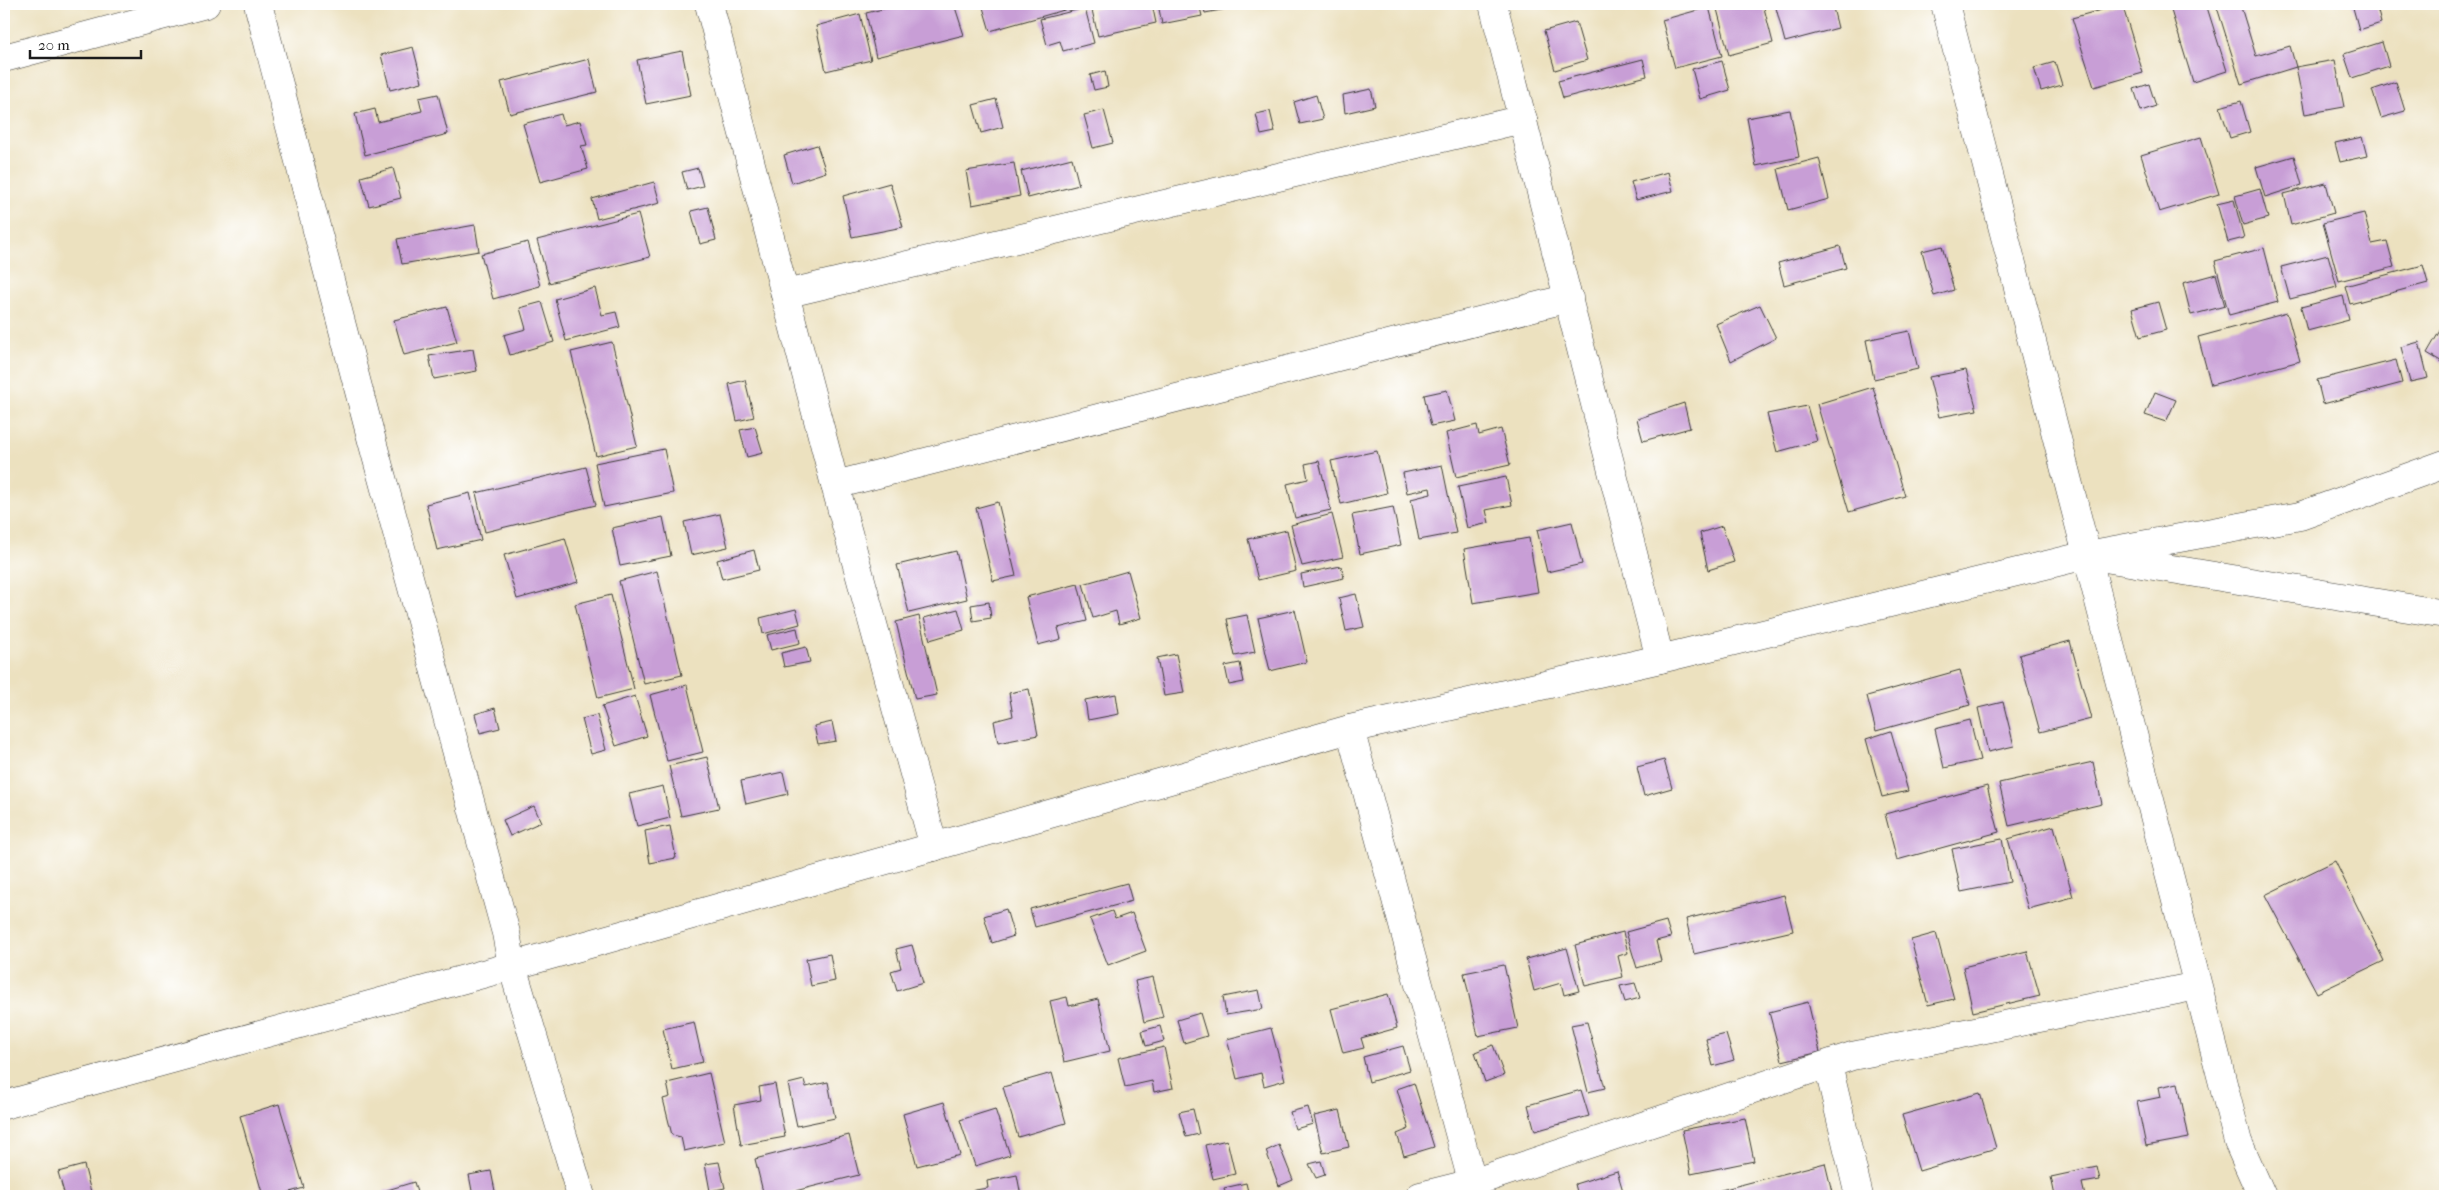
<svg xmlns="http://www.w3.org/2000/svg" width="2449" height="1200" viewBox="0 0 2449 1200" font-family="'IM FELL French Canon',serif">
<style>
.building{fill:#c89ed6}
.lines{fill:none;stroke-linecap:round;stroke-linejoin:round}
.minor-casing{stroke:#3b3a34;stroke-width:29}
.minor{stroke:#fff;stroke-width:28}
</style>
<rect width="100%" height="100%" fill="#fff"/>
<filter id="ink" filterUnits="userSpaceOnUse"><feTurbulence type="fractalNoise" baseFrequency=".02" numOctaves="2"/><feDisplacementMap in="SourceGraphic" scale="10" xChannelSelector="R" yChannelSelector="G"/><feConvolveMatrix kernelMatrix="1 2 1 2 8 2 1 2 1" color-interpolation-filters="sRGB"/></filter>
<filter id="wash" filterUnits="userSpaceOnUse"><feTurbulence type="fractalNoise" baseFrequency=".0096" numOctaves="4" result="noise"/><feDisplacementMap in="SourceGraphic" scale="20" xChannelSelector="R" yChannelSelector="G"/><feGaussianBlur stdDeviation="1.12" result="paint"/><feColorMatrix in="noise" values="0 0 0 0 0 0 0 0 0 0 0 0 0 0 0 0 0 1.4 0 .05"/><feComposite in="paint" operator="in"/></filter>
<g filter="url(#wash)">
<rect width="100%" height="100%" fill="#ece1bf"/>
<g id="blocks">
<g class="building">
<path d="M904 4H954L964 35 876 57 866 13Z"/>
<path d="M982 4H1074L1075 7 990 31Z"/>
<path d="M1118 4H1152L1156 23 1098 36 1092 10Z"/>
<path d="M1158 4H1199L1202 16 1162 24Z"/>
<path d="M1203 4H1248V5L1205 13Z"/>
<path d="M1739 4H1763L1773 43 1729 55 1717 9Z"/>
<path d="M1775 4H1832L1838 28 1785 42Z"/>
<path d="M2122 4 2143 73 2094 87 2072 18Z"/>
<path d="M2169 4H2206L2227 71 2193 82Z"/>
<path d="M2216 4H2240L2256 56 2290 46 2296 67 2241 84Z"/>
<path d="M2352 4H2376L2381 23 2359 30Z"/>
<path d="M1709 7 1722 56 1675 68 1662 20Z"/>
<path d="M1085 8 1094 43 1063 51 1060 41 1047 45 1040 19Z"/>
<path d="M860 14 871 60 826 71 816 26Z"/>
<path d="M1576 22 1587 60 1555 70 1544 31Z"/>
<path d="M2382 42 2389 66 2352 78 2344 54Z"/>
<path d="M413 47 422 82 390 90 381 55Z"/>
<path d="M682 51 691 95 646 104 637 60Z"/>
<path d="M589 59 597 92 510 114 501 82Z"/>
<path d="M1643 59 1647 76 1563 98 1558 81Z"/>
<path d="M2335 60 2344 107 2305 114 2296 67Z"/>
<path d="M1722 61 1730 90 1700 99 1692 69Z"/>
<path d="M2055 62 2062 85 2041 91 2034 68Z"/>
<path d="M1105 71 1108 87 1094 90 1090 75Z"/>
<path d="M2396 82 2405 111 2381 118 2372 90Z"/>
<path d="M2149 84 2156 106 2141 111 2134 89Z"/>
<path d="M1371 89 1375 106 1345 113 1343 95Z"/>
<path d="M438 94 448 134 365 155 355 114 375 109 378 122 422 111 419 98Z"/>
<path d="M1316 95 1323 119 1300 124 1294 102Z"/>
<path d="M996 99 1003 127 981 133 973 105Z"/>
<path d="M2241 101 2250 132 2230 138 2220 107Z"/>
<path d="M1104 110 1113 143 1093 148 1084 115Z"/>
<path d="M1790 110 1799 157 1756 166 1747 118Z"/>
<path d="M1270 111 1275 132 1261 135 1256 114Z"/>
<path d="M561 114 564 125 580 121 587 145 581 146 588 169 540 182 523 124Z"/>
<path d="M2201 137 2219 194 2159 212 2141 155Z"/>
<path d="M2362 137 2367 156 2340 162 2335 143Z"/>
<path d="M817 145 826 172 792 183 784 155Z"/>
<path d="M2294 156 2302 185 2265 197 2256 167Z"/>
<path d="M1072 158 1079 185 1028 198 1021 171Z"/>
<path d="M1819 158 1829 199 1788 210 1778 169Z"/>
<path d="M1014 163 1020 196 972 205 966 171Z"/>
<path d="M393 168 401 198 369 206 361 177Z"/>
<path d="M698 168 703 186 687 190 682 172Z"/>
<path d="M1668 172 1673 191 1636 200 1631 182Z"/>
<path d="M654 182 660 203 597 219 592 199Z"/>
<path d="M890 183 903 227 852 237 843 196Z"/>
<path d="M2326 183 2334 213 2291 225 2284 194Z"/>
<path d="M2260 189 2268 218 2243 225 2235 196Z"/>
<path d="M2234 200 2244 238 2228 242 2217 204Z"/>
<path d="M708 207 716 240 700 244 691 211Z"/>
<path d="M2364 213 2372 244 2387 241 2394 267 2339 281 2323 223Z"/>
<path d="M638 214 650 257 549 283 537 240Z"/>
<path d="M475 225 479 251 402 264 397 239Z"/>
<path d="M528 242 540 286 493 299 481 254Z"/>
<path d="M1840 246 1846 268 1784 285 1778 263Z"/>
<path d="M1942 246 1954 290 1934 296 1922 251Z"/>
<path d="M2264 248 2278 302 2229 315 2215 261Z"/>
<path d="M2328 255 2337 287 2290 299 2281 267Z"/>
<path d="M2423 265 2428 283 2350 304 2345 286Z"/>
<path d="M2216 274 2225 306 2191 315 2183 283Z"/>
<path d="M595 288 602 315 616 312 620 327 566 341 555 299Z"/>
<path d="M2343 296 2349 320 2307 331 2301 307Z"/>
<path d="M542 302 554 342 510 355 504 335 526 329 520 308Z"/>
<path d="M2158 302 2166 330 2140 337 2132 309Z"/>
<path d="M1760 305 1776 338 1731 361 1716 324Z"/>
<path d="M447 307 457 342 404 355 394 320Z"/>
<path d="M2287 313 2300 361 2211 385 2198 337Z"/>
<path d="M2445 322V362L2444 363 2427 353Z"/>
<path d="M1909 331 1918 369 1874 379 1866 340Z"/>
<path d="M612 342 637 446 596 456 571 352Z"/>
<path d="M2419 342 2428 378 2410 382 2401 347Z"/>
<path d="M473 349 477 371 434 379 429 356Z"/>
<path d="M2396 360 2402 383 2323 404 2317 380Z"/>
<path d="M1966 370 1977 410 1939 417 1929 377Z"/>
<path d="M745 380 754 417 737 421 729 384Z"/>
<path d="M1873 387 1905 496 1849 512 1817 404Z"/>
<path d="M1447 390 1455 421 1431 426 1424 395Z"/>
<path d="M2155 392 2176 400 2166 422 2145 415Z"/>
<path d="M1684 403 1690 428 1643 441 1637 419Z"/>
<path d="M1807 406 1817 441 1777 452 1767 414Z"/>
<path d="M1477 425 1479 435 1501 429 1510 465 1456 477 1446 433Z"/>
<path d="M755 427 763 453 747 457 740 430Z"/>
<path d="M664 449 673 493 604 507 595 463Z"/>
<path d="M1377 451 1387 493 1341 504 1331 461Z"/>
<path d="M1319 461 1331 510 1295 518 1287 484 1308 479 1305 464Z"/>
<path d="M1442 465 1456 533 1419 540 1411 499 1431 494 1430 488 1407 493 1403 473Z"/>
<path d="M586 467 596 505 485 532 476 493Z"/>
<path d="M1506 477 1512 505 1486 510 1489 523 1467 528 1458 487Z"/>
<path d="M470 493 481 540 437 550 426 504Z"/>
<path d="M998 502 1016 576 993 581 976 508Z"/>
<path d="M1393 507 1401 545 1360 554 1352 515Z"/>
<path d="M720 514 728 547 691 555 684 522Z"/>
<path d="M1332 514 1343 557 1302 566 1291 525Z"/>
<path d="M663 517 671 556 620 566 612 528Z"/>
<path d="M1572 522 1582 564 1547 572 1537 530Z"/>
<path d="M1722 526 1734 562 1708 570 1700 533Z"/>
<path d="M1287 530 1296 571 1258 580 1248 539Z"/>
<path d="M565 538 578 582 517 599 504 555Z"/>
<path d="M1529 538 1538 592 1473 603 1464 549Z"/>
<path d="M754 550 759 570 722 579 717 560Z"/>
<path d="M956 551 967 599 909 613 897 565Z"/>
<path d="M1341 566 1344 578 1303 587 1301 574Z"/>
<path d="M657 571 682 675 644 684 619 581Z"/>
<path d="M1128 571 1141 618 1119 624 1116 611 1093 618 1083 584Z"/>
<path d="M1078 584 1087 621 1058 628 1061 639 1038 645 1026 597Z"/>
<path d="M1356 594 1364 627 1346 631 1339 598Z"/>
<path d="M611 595 634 689 598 698 575 604Z"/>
<path d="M989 602 991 618 973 621 971 605Z"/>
<path d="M796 609 800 624 763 634 760 618Z"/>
<path d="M958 609 964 630 930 640 924 618Z"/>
<path d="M1295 610 1307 662 1270 671 1258 618Z"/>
<path d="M1247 615 1255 652 1235 656 1227 619Z"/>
<path d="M919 616 937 695 915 699 896 622Z"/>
<path d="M797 628 800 643 771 650 767 635Z"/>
<path d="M2070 641 2091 719 2040 732 2019 655Z"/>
<path d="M806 647 810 662 784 667 781 653Z"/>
<path d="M1176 654 1184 693 1164 696 1157 658Z"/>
<path d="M1240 663 1244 682 1229 685 1225 666Z"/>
<path d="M1960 670 1970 705 1876 731 1867 696Z"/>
<path d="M687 685 703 752 667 761 650 695Z"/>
<path d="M1029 689 1038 735 998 743 994 721 1013 716 1009 693Z"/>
<path d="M1116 694 1119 714 1088 720 1085 700Z"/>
<path d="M635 696 647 736 616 746 602 706Z"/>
<path d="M2003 702 2014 746 1988 752 1978 708Z"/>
<path d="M495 708 500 728 480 733 475 714Z"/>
<path d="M597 715 606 750 591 754 582 719Z"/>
<path d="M1970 720 1980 760 1944 768 1935 729Z"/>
<path d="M832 722 836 741 818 744 814 726Z"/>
<path d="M1891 731 1908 791 1882 797 1866 739Z"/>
<path d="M707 757 719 808 681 816 669 766Z"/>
<path d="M1664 760 1672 788 1644 796 1637 767Z"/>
<path d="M2093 762 2102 804 2009 826 1999 783Z"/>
<path d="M783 772 788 794 746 804 741 781Z"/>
<path d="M663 786 670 818 637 826 629 794Z"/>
<path d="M1987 786 1999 832 1897 860 1885 814Z"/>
<path d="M534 806 541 822 510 836 503 820Z"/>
<path d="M670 826 676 858 650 863 645 831Z"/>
<path d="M2054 826 2073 897 2028 909 2008 839Z"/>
<path d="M2002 839 2010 882 1961 892 1952 849Z"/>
<path d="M2335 861 2384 961 2317 993 2265 895Z"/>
<path d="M1127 883 1132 901 1035 927 1030 909Z"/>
<path d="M1784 895 1793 931 1694 954 1686 919Z"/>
<path d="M1006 909 1014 936 992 943 984 916Z"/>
<path d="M1112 911 1115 919 1132 913 1146 951 1108 965 1090 919Z"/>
<path d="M1666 921 1671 937 1656 941 1661 961 1637 968 1626 932Z"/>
<path d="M1623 932 1628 953 1618 956 1623 977 1585 986 1575 945Z"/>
<path d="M1936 933 1954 999 1928 1005 1911 940Z"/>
<path d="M912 945 923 983 897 991 891 971 901 968 896 949Z"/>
<path d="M1567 948 1579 991 1564 995 1561 983 1534 991 1526 959Z"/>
<path d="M2027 951 2040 996 1973 1012 1963 967Z"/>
<path d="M830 954 835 981 811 986 806 959Z"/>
<path d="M1504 965 1518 1028 1478 1036 1464 973Z"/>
<path d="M1153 977 1163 1017 1144 1022 1135 981Z"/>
<path d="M1635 983 1640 998 1625 1002 1620 986Z"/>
<path d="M1259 990 1263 1009 1226 1015 1223 997Z"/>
<path d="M1388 994 1397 1028 1361 1038 1364 1048 1343 1053 1331 1009Z"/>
<path d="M1067 997 1069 1006 1098 999 1110 1051 1064 1062 1050 1001Z"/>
<path d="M1808 1002 1820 1052 1782 1061 1769 1012Z"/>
<path d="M1200 1013 1207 1036 1184 1043 1177 1020Z"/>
<path d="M694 1022 703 1062 672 1069 663 1029Z"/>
<path d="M1587 1022 1605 1088 1588 1092 1571 1025Z"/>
<path d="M1160 1026 1164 1041 1146 1046 1142 1031Z"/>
<path d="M1271 1028 1285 1080 1264 1086 1261 1073 1237 1079 1227 1039Z"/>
<path d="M1726 1034 1734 1060 1713 1066 1706 1039Z"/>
<path d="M1493 1045 1504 1075 1485 1082 1475 1052Z"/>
<path d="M1403 1046 1410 1070 1369 1082 1363 1057Z"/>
<path d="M1164 1047 1173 1088 1154 1092 1152 1081 1125 1087 1118 1058Z"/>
<path d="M709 1073 725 1142 684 1151 681 1137 672 1135 663 1099 670 1097 667 1083Z"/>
<path d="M1052 1073 1066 1123 1018 1137 1003 1087Z"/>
<path d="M804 1080 806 1087 828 1082 835 1118 797 1126 788 1084Z"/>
<path d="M1414 1083 1434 1147 1404 1156 1397 1134 1409 1129 1397 1089Z"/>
<path d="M2178 1083 2189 1138 2146 1146 2137 1102 2161 1097 2159 1087Z"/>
<path d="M775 1084 785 1137 741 1145 734 1105 761 1100 759 1087Z"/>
<path d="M1581 1090 1589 1116 1535 1131 1528 1105Z"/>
<path d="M1980 1093 1996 1148 1919 1171 1902 1115Z"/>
<path d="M944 1102 960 1155 917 1166 903 1114Z"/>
<path d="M279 1104 304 1188 275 1196H263L240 1116Z"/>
<path d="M1308 1107 1313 1124 1295 1129 1290 1112Z"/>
<path d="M995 1109 1010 1155 975 1166 960 1120Z"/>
<path d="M1193 1109 1199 1134 1186 1137 1179 1112Z"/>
<path d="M1340 1110 1349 1147 1323 1153 1314 1116Z"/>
<path d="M1745 1118 1754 1161 1691 1174 1682 1130Z"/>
<path d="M849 1135 859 1175 775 1196H764L755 1159Z"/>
<path d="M1227 1140 1235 1174 1213 1179 1205 1145Z"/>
<path d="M1279 1145 1293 1180 1279 1186 1266 1151Z"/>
<path d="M1321 1161 1325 1175 1316 1178 1309 1164Z"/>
<path d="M719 1162 725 1188 710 1191 705 1164Z"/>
<path d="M1825 1163 1833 1196H1698Z"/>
<path d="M84 1165 92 1196H65L58 1172Z"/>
<path d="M2097 1167 2100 1180 2082 1183 2085 1196H2055L2051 1177Z"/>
<path d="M491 1171 496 1196H473L469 1175Z"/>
<path d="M1617 1171 1623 1191 1605 1196H1578L1575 1184Z"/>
<path d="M1017 1175 1021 1196H970L969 1191 988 1188 987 1181Z"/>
<path d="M414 1182 418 1196H385L384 1191Z"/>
<path d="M1246 1183 1249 1196H1226L1224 1188Z"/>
</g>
</g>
</g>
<g filter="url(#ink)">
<use href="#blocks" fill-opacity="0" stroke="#3b3a34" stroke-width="1"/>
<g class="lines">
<defs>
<g id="minor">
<path d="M258 4 372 441 506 933 512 966 581 1196"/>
<path d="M709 4 835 485 934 847"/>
<path d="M1493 4 1660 659"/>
<path d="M4 58 206 4"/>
<path d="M785 294 1523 119"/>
<path d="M835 485 1569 298"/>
<path d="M2087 555 2238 1142 2262 1196"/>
<path d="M2087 555 2300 516 2445 464"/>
<path d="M2105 558 2445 614"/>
<path d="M1350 729 1476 1196"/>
<path d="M1828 1065 1859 1196"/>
<path d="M4 1105 512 966 1350 729 1660 659 2087 555 1945 4"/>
<path d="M1420 1196 1472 1183 1852 1056 2197 986"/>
</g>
</defs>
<use href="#minor" class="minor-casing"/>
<use href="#minor" class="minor"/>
</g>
</g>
<rect width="2449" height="1200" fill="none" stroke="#fff" stroke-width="20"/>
<path d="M30 50v8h111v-8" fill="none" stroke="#1c1c1c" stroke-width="2.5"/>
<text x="38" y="50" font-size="15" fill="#1c1c1c" stroke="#ffffff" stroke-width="4" paint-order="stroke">20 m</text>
</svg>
